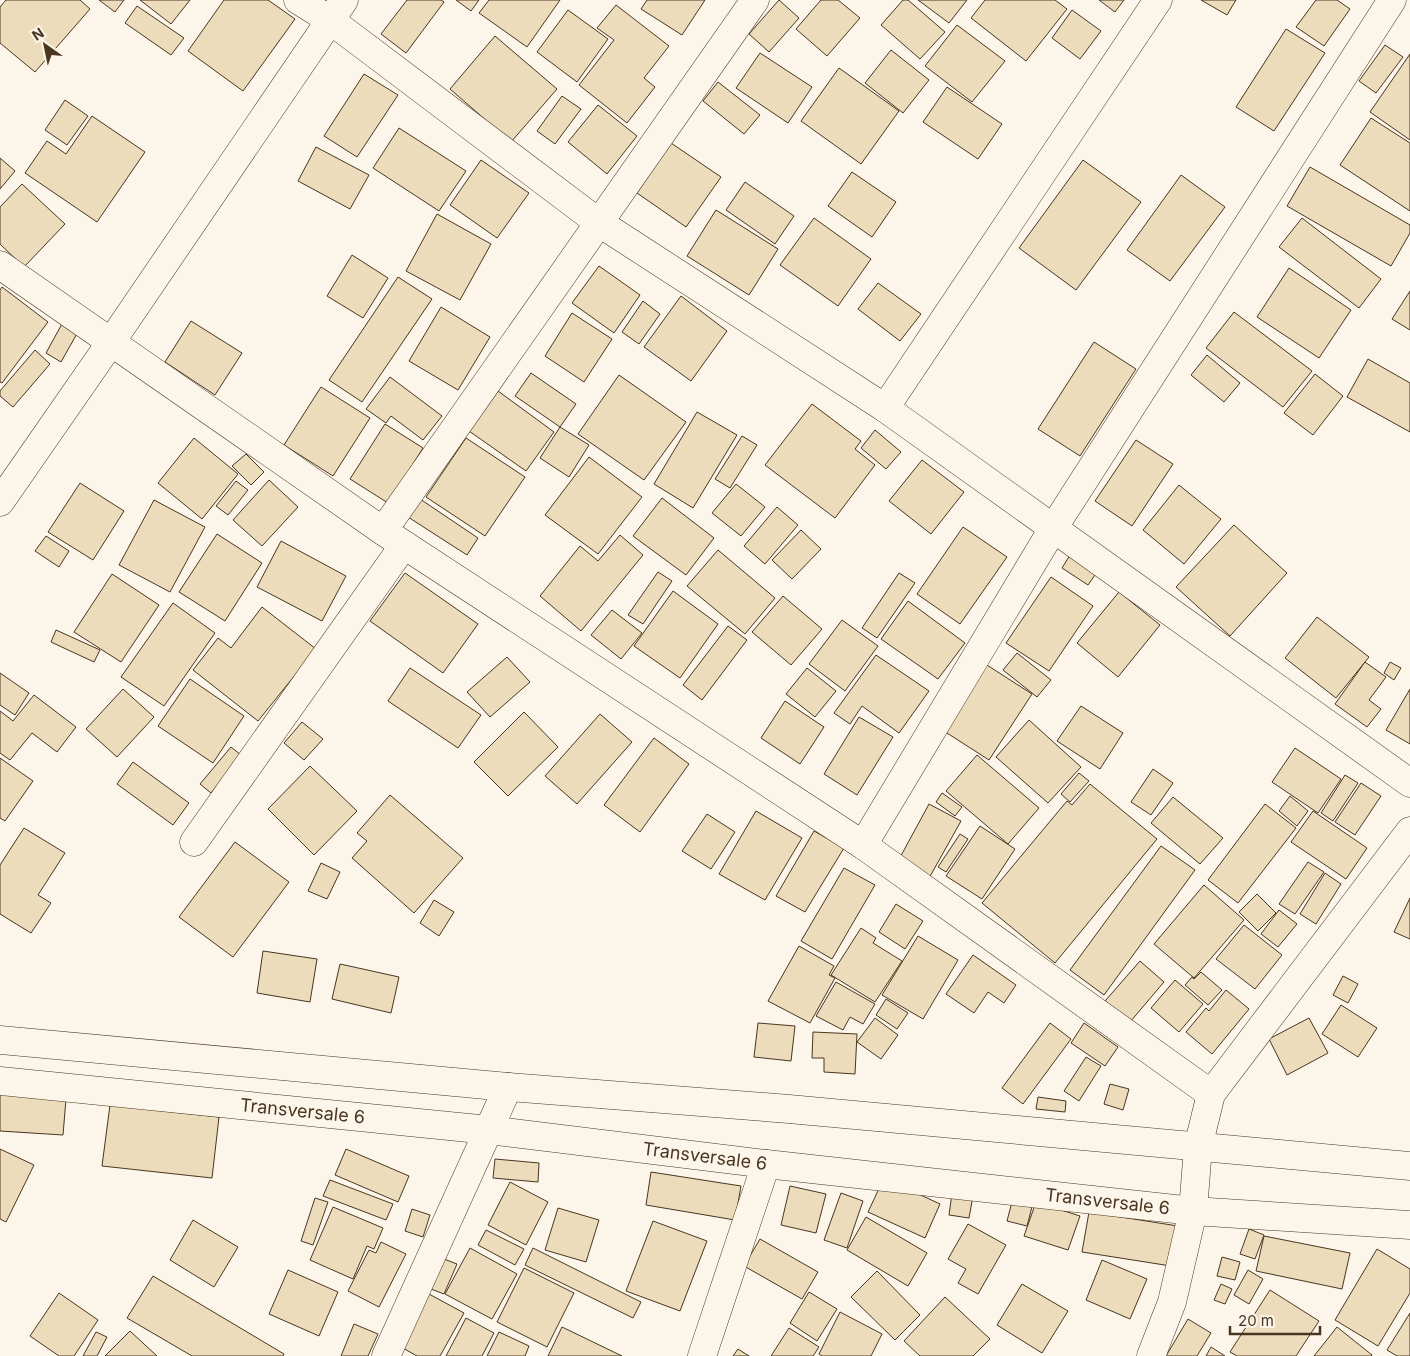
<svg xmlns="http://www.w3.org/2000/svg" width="1410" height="1356" viewBox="0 0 1410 1356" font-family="Inter,sans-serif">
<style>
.building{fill:#ecdcbc;stroke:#4a3520}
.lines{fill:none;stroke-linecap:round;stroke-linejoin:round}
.minor-casing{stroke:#4a3520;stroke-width:29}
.major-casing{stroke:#4a3520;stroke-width:29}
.minor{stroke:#fbf6e9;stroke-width:28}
.major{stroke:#fbf6e9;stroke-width:28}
.labels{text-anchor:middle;stroke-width:4;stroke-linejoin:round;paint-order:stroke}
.street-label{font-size:18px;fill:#4a3520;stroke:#fbf6e9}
</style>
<rect width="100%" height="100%" fill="#fbf6e9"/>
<g class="building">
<path d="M6 0H80L90 9 35 72 0 43V7Z"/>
<path d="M99 0H124L115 12Z"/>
<path d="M140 0H190L171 24Z"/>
<path d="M224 0H268L295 19 243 91 188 51Z"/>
<path d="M407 0H441L444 2 406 53 381 34Z"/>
<path d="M456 0H479L471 11Z"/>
<path d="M489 0H560L527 47 479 13Z"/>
<path d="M647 0H705L682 35 641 9Z"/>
<path d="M779 0 799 18 769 52 749 34Z"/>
<path d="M821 0H838L860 18 827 56 796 29Z"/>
<path d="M903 0H908L945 32 920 59 881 25Z"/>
<path d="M918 0H967L949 23Z"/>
<path d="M985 0H1055L1067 9 1026 61 971 18Z"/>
<path d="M1099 0H1124L1115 12Z"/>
<path d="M1201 0H1236L1227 15Z"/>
<path d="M1316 0H1337L1350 9 1324 46 1296 27Z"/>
<path d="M616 5 669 46 644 78 655 87 627 123 579 85 614 40 597 28Z"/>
<path d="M137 6 184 38 171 55 125 23Z"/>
<path d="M568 10 608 39 577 82 537 52Z"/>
<path d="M1072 10 1101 31 1080 59 1052 38Z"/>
<path d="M957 25 1005 61 972 102 925 66Z"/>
<path d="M1286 29 1325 53 1274 131 1236 107Z"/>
<path d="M495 36 557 89 511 142 450 89Z"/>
<path d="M1385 45 1403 57 1376 93 1359 81Z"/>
<path d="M891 50 929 80 903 113 865 83Z"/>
<path d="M760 53 812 87 788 123 736 88Z"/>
<path d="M1410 54V140L1370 112Z"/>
<path d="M839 68 899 111 861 164 801 121Z"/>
<path d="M364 74 398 95 357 157 324 136Z"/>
<path d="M718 82 760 115 744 134 703 101Z"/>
<path d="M947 87 1002 124 978 159 923 122Z"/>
<path d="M562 96 581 109 555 144 537 131Z"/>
<path d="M65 100 88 116 67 145 45 130Z"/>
<path d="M598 105 637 136 607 174 568 142Z"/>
<path d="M92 116 145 152 97 222 25 173 47 141 66 154Z"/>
<path d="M1371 118 1410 143V211L1340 165Z"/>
<path d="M399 128 466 171 439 211 373 168Z"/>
<path d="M671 143 721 177 686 227 637 193Z"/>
<path d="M316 147 369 175 350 209 298 181Z"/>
<path d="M0 158 15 171 0 189Z"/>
<path d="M481 160 529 193 497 238 450 205Z"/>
<path d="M1083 160 1141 202 1076 290 1019 248Z"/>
<path d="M1310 167 1410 225V233L1391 266 1287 206Z"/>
<path d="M852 172 896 202 872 237 828 206Z"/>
<path d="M1181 175 1225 207 1170 281 1127 250Z"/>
<path d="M745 182 794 216 775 244 726 210Z"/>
<path d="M22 184 65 224 24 267 0 244V207Z"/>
<path d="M716 210 778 249 749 295 687 256Z"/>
<path d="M437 214 491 244 460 300 406 271Z"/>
<path d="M814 218 871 259 838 306 780 265Z"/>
<path d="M1302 218 1381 279 1359 308 1279 247Z"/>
<path d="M352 255 388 278 363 318 327 296Z"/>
<path d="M599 266 640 295 614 333 572 303Z"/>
<path d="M1289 268 1351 310 1319 358 1257 317Z"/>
<path d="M398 277 432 299 362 402 329 380Z"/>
<path d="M878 283 921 314 900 341 858 309Z"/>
<path d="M2 287 48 322 2 383 0 382V290Z"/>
<path d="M1410 291V330L1392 319Z"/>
<path d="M681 296 727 331 691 381 644 347Z"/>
<path d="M643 301 660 314 639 344 622 332Z"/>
<path d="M441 307 490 337 458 390 409 361Z"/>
<path d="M1234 312 1312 371 1283 407 1206 348Z"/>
<path d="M572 313 612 339 584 382 545 356Z"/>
<path d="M191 321 242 353 215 395 165 362Z"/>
<path d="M63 322 79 330 61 362 46 353Z"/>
<path d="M1094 342 1136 369 1080 456 1038 429Z"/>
<path d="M35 350 50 364 13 407 0 396V391Z"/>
<path d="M1207 355 1240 383 1224 402 1191 375Z"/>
<path d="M1368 359 1410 383V432L1347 397Z"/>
<path d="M531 373 576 404 560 427 515 396Z"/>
<path d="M1315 374 1343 396 1313 435 1284 413Z"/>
<path d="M619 375 686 422 644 480 578 434Z"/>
<path d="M390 377 442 416 423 440 391 416 386 423 366 409Z"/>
<path d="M321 387 370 418 333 476 284 445Z"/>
<path d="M498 391 554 432 526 471 469 431Z"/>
<path d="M812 404 861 441 855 449 875 465 835 518 765 465Z"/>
<path d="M697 412 737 435 693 508 654 484Z"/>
<path d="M385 424 423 448 388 503 350 479Z"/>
<path d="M560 427 589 445 569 477 540 458Z"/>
<path d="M875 430 901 452 886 469 861 448Z"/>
<path d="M742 436 757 445 730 488 715 479Z"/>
<path d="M194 438 238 474 202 519 158 483Z"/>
<path d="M466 438 525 477 485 536 426 497Z"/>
<path d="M1136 440 1173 464 1132 526 1095 501Z"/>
<path d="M246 454 264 472 251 485 232 466Z"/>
<path d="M589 457 642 497 598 554 545 515Z"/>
<path d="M922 460 964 492 931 534 889 501Z"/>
<path d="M269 480 298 507 262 546 233 520Z"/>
<path d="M236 481 248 490 228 515 216 506Z"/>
<path d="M80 483 124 511 93 560 48 532Z"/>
<path d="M736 484 765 507 741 536 712 513Z"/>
<path d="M1179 485 1221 519 1184 564 1143 530Z"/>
<path d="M662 498 714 538 686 575 633 536Z"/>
<path d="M420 499 478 538 467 555 408 517Z"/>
<path d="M154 500 205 527 170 592 119 565Z"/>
<path d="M777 507 798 525 765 564 744 546Z"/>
<path d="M1234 525 1287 573 1230 636 1176 587Z"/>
<path d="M963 527 1007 557 960 624 917 594Z"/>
<path d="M801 530 821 549 792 579 772 560Z"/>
<path d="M217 534 262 563 225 621 179 592Z"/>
<path d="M620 535 643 555 581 631 540 596 580 546 598 561Z"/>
<path d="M46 536 69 551 59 567 35 551Z"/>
<path d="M281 541 346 576 322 621 257 587Z"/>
<path d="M718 550 775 598 745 634 687 586Z"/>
<path d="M1070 555 1097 572 1088 585 1062 568Z"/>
<path d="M658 572 672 581 643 624 628 615Z"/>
<path d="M405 573 478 624 443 673 370 621Z"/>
<path d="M899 573 915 583 877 638 862 628Z"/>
<path d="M112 574 159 605 121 662 74 632Z"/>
<path d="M1051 577 1093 606 1049 671 1006 643Z"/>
<path d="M673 591 718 624 680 678 634 646Z"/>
<path d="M1119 592 1160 625 1118 677 1077 643Z"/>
<path d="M783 596 822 629 791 665 752 632Z"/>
<path d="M908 601 965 643 938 679 881 639Z"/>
<path d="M173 603 215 633 164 706 121 677Z"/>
<path d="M262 607 316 649 258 721 193 670 218 638 231 648Z"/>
<path d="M612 610 642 633 621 659 591 635Z"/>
<path d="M1317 617 1369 657 1336 698 1285 658Z"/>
<path d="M842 620 878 646 845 691 809 664Z"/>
<path d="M728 626 747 640 702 700 683 685Z"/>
<path d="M56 630 100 650 94 662 51 642Z"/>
<path d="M1017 653 1051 680 1037 697 1003 670Z"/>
<path d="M876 655 929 691 899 733 862 706 850 724 834 713Z"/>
<path d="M507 657 530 682 490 717 467 692Z"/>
<path d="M976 658 1032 694 989 760 933 724Z"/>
<path d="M1365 662 1386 677 1369 700 1381 709 1367 727 1335 704Z"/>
<path d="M1390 662 1401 668 1394 680 1384 673Z"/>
<path d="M410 668 481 715 458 748 388 701Z"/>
<path d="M807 668 836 691 815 717 786 694Z"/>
<path d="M0 673 29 693 15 715 0 705Z"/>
<path d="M190 679 244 716 213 763 158 726Z"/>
<path d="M123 689 154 717 117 757 86 729Z"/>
<path d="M1410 689V744L1386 730Z"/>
<path d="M34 695 76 727 57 752 32 733 10 760 0 753V711L13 721Z"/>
<path d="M785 701 824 727 800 764 761 738Z"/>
<path d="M1081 706 1123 733 1100 769 1057 741Z"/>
<path d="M524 712 558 747 508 796 474 762Z"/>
<path d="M600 714 632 742 577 804 545 776Z"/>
<path d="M859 717 893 737 857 795 824 774Z"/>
<path d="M1029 720 1081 767 1048 803 996 757Z"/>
<path d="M302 722 323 739 304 760 284 743Z"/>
<path d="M654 738 689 764 640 832 604 805Z"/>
<path d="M231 747 241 755 211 793 200 784Z"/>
<path d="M1295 748 1341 779 1318 813 1272 782Z"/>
<path d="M977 755 1039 808 1008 844 946 791Z"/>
<path d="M0 758 33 781 5 821 0 818Z"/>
<path d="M133 762 189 803 173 825 117 784Z"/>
<path d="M310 766 357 811 314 855 268 809Z"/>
<path d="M1153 769 1173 783 1151 815 1131 802Z"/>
<path d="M1079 773 1089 781 1070 802 1061 794Z"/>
<path d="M1345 775 1358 783 1333 821 1321 813Z"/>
<path d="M1361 783 1381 796 1355 835 1335 822Z"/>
<path d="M1090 784 1157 839 1055 963 982 903 1067 801 1072 805Z"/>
<path d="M942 793 962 807 955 816 936 802Z"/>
<path d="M390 795 463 858 414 913 352 858 367 841 357 833Z"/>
<path d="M1290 796 1308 811 1297 826 1279 811Z"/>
<path d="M1173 797 1223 838 1200 864 1151 823Z"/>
<path d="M929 804 961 821 928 880 897 863Z"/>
<path d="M1265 804 1296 828 1238 903 1208 880Z"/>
<path d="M756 811 802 838 765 900 719 874Z"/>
<path d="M1313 811 1367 848 1346 879 1291 842Z"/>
<path d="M707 814 735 832 711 869 682 851Z"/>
<path d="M980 826 1015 849 982 899 946 876Z"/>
<path d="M24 828 65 853 38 895 51 903 31 933 0 914V865Z"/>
<path d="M814 831 844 848 805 912 776 896Z"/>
<path d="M960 834 968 839 946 872 938 867Z"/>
<path d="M235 842 289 882 233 957 179 917Z"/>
<path d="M1161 846 1195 870 1104 995 1070 970Z"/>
<path d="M1308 862 1324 872 1295 914 1279 904Z"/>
<path d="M321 863 340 872 327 899 308 891Z"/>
<path d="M844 868 875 885 832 959 801 941Z"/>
<path d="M1325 873 1341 884 1316 924 1300 914Z"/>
<path d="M1204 885 1244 920 1194 978 1154 944Z"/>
<path d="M1257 894 1276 913 1258 931 1239 912Z"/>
<path d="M1410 898V939L1394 932Z"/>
<path d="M434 900 454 912 439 936 420 923Z"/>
<path d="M896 904 923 921 905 949 879 932Z"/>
<path d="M1279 910 1297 924 1278 947 1261 934Z"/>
<path d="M1244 925 1282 955 1255 989 1216 959Z"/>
<path d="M861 928 876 938 873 943 902 961 875 1002 831 975Z"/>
<path d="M918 936 958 960 923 1019 882 995Z"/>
<path d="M799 946 834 966 829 975 835 978 810 1023 768 1001Z"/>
<path d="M263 951 317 959 310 1002 257 993Z"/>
<path d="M973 955 1016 985 1004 1003 988 992 974 1013 946 994Z"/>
<path d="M1140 961 1164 982 1130 1022 1105 1001Z"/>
<path d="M340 964 399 977 391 1013 332 999Z"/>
<path d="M1201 972 1222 990 1208 1005 1185 985 1192 977 1194 979Z"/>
<path d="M1343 976 1358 984 1348 1003 1333 995Z"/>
<path d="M1175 980 1203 1004 1179 1032 1151 1008Z"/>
<path d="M836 982 875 1004 863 1024 850 1017 843 1030 816 1016Z"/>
<path d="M1226 990 1249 1009 1212 1054 1186 1032 1206 1008 1209 1011Z"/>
<path d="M886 999 908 1013 897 1029 876 1015Z"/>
<path d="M1341 1005 1377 1028 1358 1057 1322 1034Z"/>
<path d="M875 1018 898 1035 881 1059 857 1042Z"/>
<path d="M1309 1018 1328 1053 1287 1075 1269 1039Z"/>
<path d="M758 1023 795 1026 791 1061 754 1057Z"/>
<path d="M1050 1023 1071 1039 1023 1104 1002 1088Z"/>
<path d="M1084 1023 1118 1047 1105 1066 1071 1043Z"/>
<path d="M813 1032 857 1034 855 1074 824 1072V1058H812Z"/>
<path d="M1086 1057 1101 1066 1079 1101 1064 1091Z"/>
<path d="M1110 1084 1129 1089 1123 1110 1104 1104Z"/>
<path d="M0 1094 66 1099 63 1135 0 1131Z"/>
<path d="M1038 1097 1066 1101 1065 1112 1036 1109Z"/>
<path d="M110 1105 219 1117 212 1178 102 1166Z"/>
<path d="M0 1149 34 1165 6 1222 0 1219Z"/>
<path d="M346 1149 409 1176 398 1202 335 1175Z"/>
<path d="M495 1159 539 1163 538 1182 493 1178Z"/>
<path d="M651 1172 741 1186 735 1220 646 1205Z"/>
<path d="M884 1178 940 1204 925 1238 868 1212Z"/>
<path d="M330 1180 393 1204 386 1220 323 1196Z"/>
<path d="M510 1182 548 1202 526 1245 488 1225Z"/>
<path d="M790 1186 826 1194 816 1233 781 1225Z"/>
<path d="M841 1193 863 1201 847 1248 824 1240Z"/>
<path d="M952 1193 973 1196 969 1218 949 1215Z"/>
<path d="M315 1198 328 1202 313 1245 301 1241Z"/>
<path d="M1013 1198 1033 1203 1027 1226 1007 1221Z"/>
<path d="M1036 1202 1080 1216 1068 1250 1024 1236Z"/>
<path d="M333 1207 383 1228 374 1249 367 1246 353 1279 310 1260Z"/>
<path d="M558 1208 599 1220 586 1262 545 1250Z"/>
<path d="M412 1209 430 1215 423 1237 405 1231Z"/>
<path d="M1089 1212 1178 1226 1171 1266 1082 1252Z"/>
<path d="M866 1217 927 1253 908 1286 847 1250Z"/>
<path d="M193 1220 238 1247 214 1287 170 1260Z"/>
<path d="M653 1221 707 1241 680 1311 626 1291Z"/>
<path d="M968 1224 1006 1245 978 1294 958 1283 966 1269 948 1259Z"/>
<path d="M1249 1229 1264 1235 1255 1259 1240 1254Z"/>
<path d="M486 1230 524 1249 515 1265 478 1245Z"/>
<path d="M1264 1236 1350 1253 1342 1289 1256 1271Z"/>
<path d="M760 1239 818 1272 802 1299 744 1266Z"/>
<path d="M381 1242 406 1254 379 1307 348 1291 369 1250 376 1253Z"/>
<path d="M470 1248 517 1274 492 1319 445 1294Z"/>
<path d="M533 1248 641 1302 633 1318 525 1265Z"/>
<path d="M1377 1249 1410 1269V1293L1378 1346 1335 1320Z"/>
<path d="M1222 1257 1240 1262 1235 1280 1217 1276Z"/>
<path d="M444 1259 457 1264 444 1294 431 1289Z"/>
<path d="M1102 1260 1147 1279 1130 1319 1086 1300Z"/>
<path d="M524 1268 574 1293 547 1347 497 1322Z"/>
<path d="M288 1270 338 1292 319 1336 269 1314Z"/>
<path d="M1248 1270 1263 1279 1249 1304 1234 1295Z"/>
<path d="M877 1271 920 1315 895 1340 851 1297Z"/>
<path d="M153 1276 284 1354 283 1356H192L127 1318Z"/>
<path d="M1022 1284 1068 1311 1042 1353 997 1325Z"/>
<path d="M1221 1284 1232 1289 1225 1304 1214 1300Z"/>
<path d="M1270 1290 1319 1321 1296 1356H1237L1230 1352Z"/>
<path d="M809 1292 837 1309 817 1341 790 1323Z"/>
<path d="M59 1293 98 1320 74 1356H59L30 1336Z"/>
<path d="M429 1294 464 1313 440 1356H417L401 1347Z"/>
<path d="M945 1297 990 1339 973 1356H920L904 1341Z"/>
<path d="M840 1312 882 1334 871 1356H822L819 1354Z"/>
<path d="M1410 1313V1356H1397L1387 1350Z"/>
<path d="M466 1318 494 1333 482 1356H446Z"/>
<path d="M1188 1319 1211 1333 1197 1356H1166Z"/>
<path d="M354 1324 378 1334 368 1356H341Z"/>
<path d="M562 1327 622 1356H548Z"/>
<path d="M1337 1327 1372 1355 1371 1356H1314Z"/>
<path d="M789 1328 819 1347 813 1356H771Z"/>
<path d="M130 1331 157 1356H105Z"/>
<path d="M96 1332 107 1337 97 1356H83Z"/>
<path d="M499 1332 529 1346 525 1356H487Z"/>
<path d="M1211 1347 1225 1356H1206Z"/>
<path d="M738 1349 749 1356H733Z"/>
</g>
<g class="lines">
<defs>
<g id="minor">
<path d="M298 0 330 20 598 222 885 408 1410 783"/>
<path d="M0 265 383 531 863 845 1211 1094"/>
<path d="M885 408 1158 0"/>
<path d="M0 502 111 342 344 0"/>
<path d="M383 531 755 0"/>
<path d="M194 842 404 545"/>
<path d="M863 845 1054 527 1392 0"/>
<path d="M386 1356 508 1087"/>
<path d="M702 1356 766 1164"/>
<path d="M1151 1356 1172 1302 1193 1211 1198 1147 1211 1094 1410 831"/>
</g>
<g id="major">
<path d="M0 1040 508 1087 789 1109 1410 1166"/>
<path id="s1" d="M0 1081 489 1130 766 1164 1193 1211 1410 1225"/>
</g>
</defs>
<use href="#minor" class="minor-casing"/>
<use href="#major" class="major-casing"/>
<use href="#minor" class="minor"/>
<use href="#major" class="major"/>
</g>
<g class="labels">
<g class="street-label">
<text dy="6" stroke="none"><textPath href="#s1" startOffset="304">Transversale 6</textPath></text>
<text dy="6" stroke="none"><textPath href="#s1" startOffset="709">Transversale 6</textPath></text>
<text dy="6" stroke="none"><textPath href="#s1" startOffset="1114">Transversale 6</textPath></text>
</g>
</g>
<g transform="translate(45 45) rotate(327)" stroke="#fbf6e9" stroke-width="4" paint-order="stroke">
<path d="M0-4L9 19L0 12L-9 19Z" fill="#4a3520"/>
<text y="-8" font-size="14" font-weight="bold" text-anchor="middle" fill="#4a3520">N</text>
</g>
<path d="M1230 1326v8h90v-8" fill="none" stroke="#4a3520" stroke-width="2.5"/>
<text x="1238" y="1326" font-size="15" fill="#4a3520" stroke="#fbf6e9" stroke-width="4" paint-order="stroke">20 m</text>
</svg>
